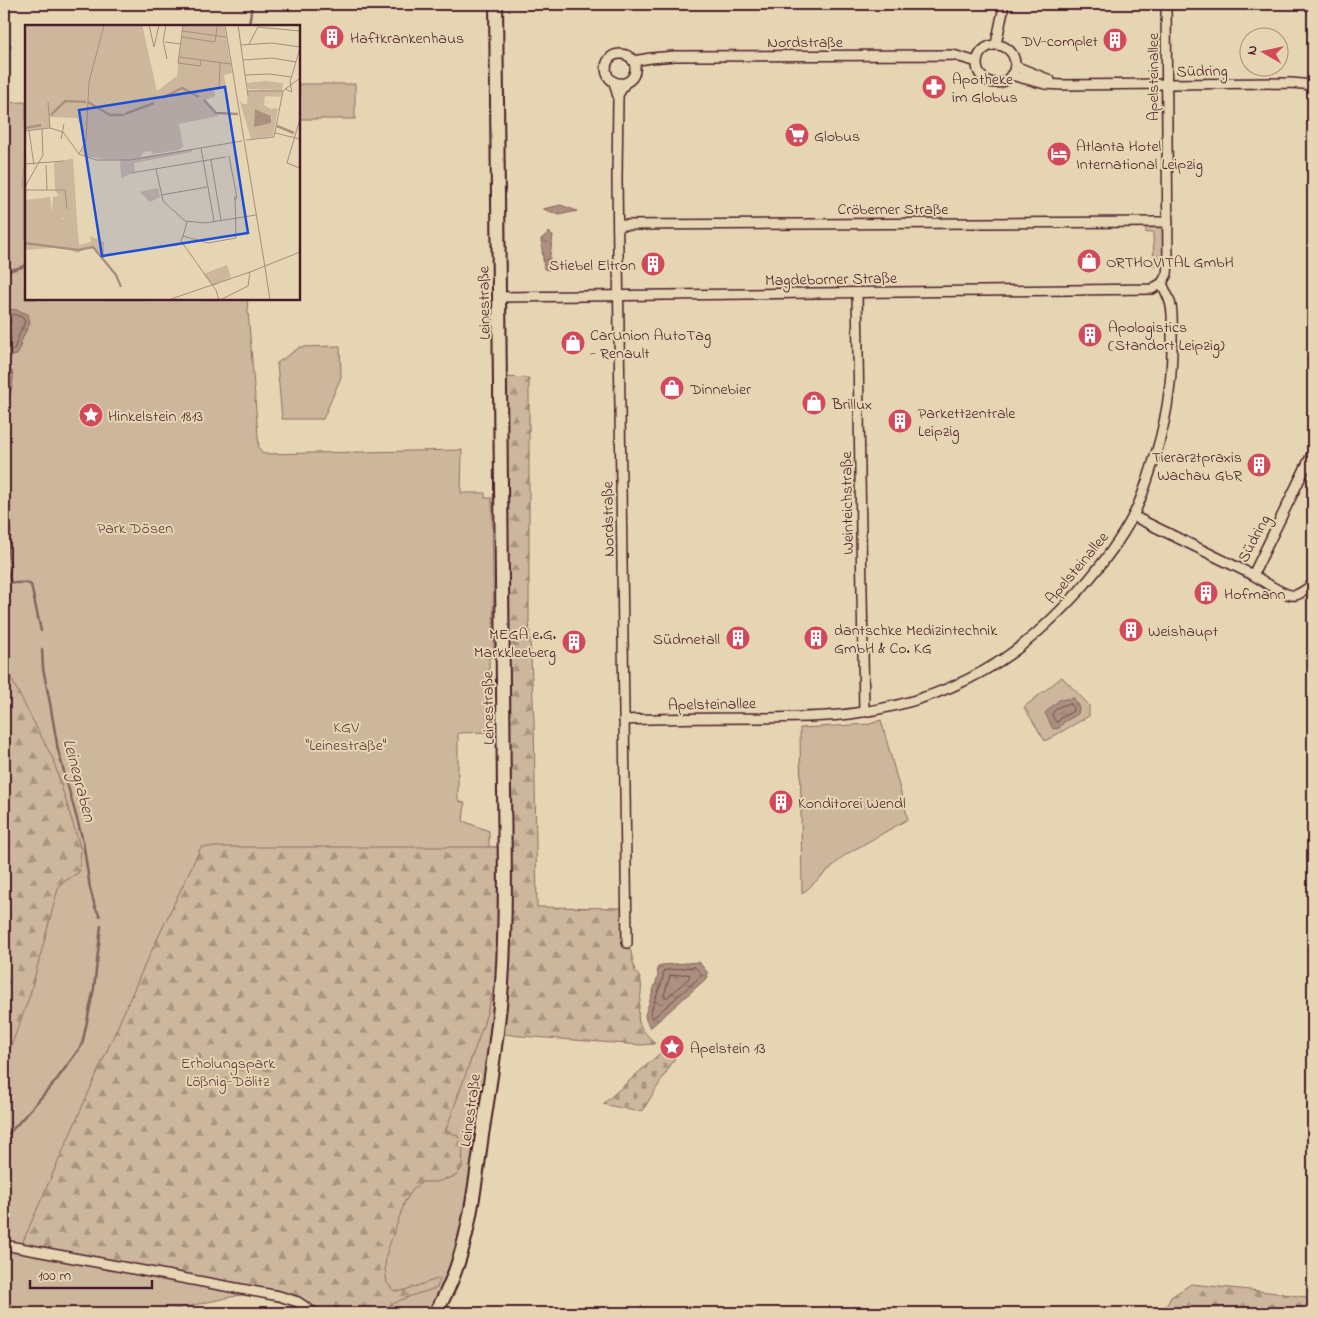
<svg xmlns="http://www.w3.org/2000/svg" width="1317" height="1317" viewBox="0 0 1317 1317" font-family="'Indie Flower',sans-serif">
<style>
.green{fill:#cdb79c;stroke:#8c6b64}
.forest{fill:url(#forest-firs);stroke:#8c6b64}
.cemetery{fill:url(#cemetery-stones);stroke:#8c6b64}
.water{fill:url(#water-ripples);stroke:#84625d}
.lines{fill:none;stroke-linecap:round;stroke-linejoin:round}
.shore{stroke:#714c4d;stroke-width:1}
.stream{stroke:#84625d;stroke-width:2.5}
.street-casing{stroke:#4a1f2b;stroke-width:12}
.secondary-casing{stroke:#4a1f2b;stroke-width:16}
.street{stroke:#e6d5b2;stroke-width:9}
.secondary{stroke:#e6d5b2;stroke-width:12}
.labels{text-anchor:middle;stroke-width:4;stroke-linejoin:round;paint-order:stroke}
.poi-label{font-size:16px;fill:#4a1f2b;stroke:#e6d5b2;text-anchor:start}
.street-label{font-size:16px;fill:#4a1f2b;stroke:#e6d5b2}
.park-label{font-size:16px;fill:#5e363c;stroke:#e6d5b2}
.water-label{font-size:18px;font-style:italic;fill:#623b40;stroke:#e6d5b2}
.inset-river{fill:none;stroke:#ab8f7f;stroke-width:2.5}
.inset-road{fill:none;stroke:#a88c7c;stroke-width:1}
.view{fill:#1d4ed8;fill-opacity:0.15;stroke:#1d4ed8;stroke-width:2.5}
.inset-edge{fill:none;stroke:#4a1f2b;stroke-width:2.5}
</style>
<defs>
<pattern id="forest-firs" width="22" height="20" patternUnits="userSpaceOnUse" patternTransform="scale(1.25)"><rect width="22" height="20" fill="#cdb79c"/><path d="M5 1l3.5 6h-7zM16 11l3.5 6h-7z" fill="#a8947f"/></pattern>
<pattern id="cemetery-stones" width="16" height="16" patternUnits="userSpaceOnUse" patternTransform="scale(1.25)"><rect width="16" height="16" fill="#cdb79c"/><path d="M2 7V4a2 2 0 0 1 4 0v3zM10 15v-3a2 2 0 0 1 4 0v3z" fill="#a8947f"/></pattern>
<pattern id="water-ripples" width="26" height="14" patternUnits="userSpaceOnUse" patternTransform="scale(1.25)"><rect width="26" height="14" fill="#ab8f7f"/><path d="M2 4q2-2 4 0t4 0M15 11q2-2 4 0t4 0" fill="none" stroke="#8d7468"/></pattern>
</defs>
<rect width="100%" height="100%" fill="#e6d5b2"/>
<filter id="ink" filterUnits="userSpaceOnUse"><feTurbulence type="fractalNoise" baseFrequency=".02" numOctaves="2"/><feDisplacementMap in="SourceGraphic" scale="10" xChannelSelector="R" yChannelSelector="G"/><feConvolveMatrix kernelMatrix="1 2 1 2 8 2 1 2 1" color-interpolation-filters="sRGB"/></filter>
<g filter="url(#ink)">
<g class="green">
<path d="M4 4 8 102 5 103 26 102V299H247L259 448 263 454 462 450 461 493H485V498H492L494 656 489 658 490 732 458 733V801L465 803 463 821 489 831V847H498V938L495 985 483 1098 461 1230 448 1277 430 1313H321L298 1299 259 1291 157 1313H4Z"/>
<rect x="299" y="84" width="56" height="35"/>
<path d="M1146 226H1159L1161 227 1163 233V263H1157L1154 266 1153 232 1146 233Z"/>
<path d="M340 346 341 377 323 419H282L277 363 300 347Z"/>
<path d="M1062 677 1089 705V716L1045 741 1024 707Z"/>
<path d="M881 720 908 819 845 855 802 894 800 728 870 724Z"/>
</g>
<g class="forest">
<path d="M500 377 529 378V618L534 721 537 907 626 908 627 943 631 952 635 972C649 982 635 1007 639 1022 641 1030 650 1037 655 1044L641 1045 520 1036 497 1033 502 986Z"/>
<path d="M4 665 53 759 81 850 79 872 59 885 29 998 8 1054 4 1062Z"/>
<path d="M201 847H498V938L495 985 483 1026 446 1130 458 1136 463 1149 462 1168 456 1176 436 1182H422L414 1188 405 1201 386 1255 385 1268 387 1283 394 1291H402L440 1278 437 1288C419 1293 402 1298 386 1308L387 1313H321L298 1299 20 1248 143 969Z"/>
<path d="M1191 1284 1269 1292 1313 1298V1313H1163L1171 1297Z"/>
</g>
<path class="cemetery" d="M666 1048 675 1058 643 1110 635 1111 603 1104Z"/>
<g class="water">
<path d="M561 205 577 211 559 215 543 209Z"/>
<path d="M549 232 553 236 550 255V270L544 269 541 239Z"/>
<path d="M9 309 17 310 28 314 30 323 23 337 18 353 17 355 8 357C4 367 12 367 13 375 14 385 9 399 4 406V311Z"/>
<path d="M1074 698 1079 708 1078 714 1064 722 1059 728 1053 729 1045 713 1059 700Z"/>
<path d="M699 962 707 972 708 977 650 1028 646 1020 645 1015 658 976 657 968 662 965Z"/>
</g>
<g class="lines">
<g class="shore">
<path d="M4 315C13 315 13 313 23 318L25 322 19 335 14 350 4 354"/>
<path d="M1071 704 1073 708V711L1061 718 1058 722 1055 721 1052 715C1055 707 1063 704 1071 704Z"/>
<path d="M695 967 701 973V976L654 1017H651L650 1014 663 978V971Z"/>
<path d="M687 974 690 975 689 978 668 997H664V995L670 976Z"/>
</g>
<g class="stream">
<path d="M249 26 252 4"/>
<path d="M4 272 22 267 26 264"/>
<path d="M4 510 7 514 6 525 10 530V534L8 554 10 566"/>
<path d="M10 569 9 578 11 582C17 585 25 580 31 585L41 631"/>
<path d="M42 649 43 668 50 703 58 750 83 841 90 888 95 907 100 916"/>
<path d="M4 1139 55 1082 82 1045 94 988 101 926"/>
</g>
<defs>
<g id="street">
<path d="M996 44 1003 11V4"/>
<circle cx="996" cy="64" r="19"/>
<path d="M4 47H5"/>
<path d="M633 61 651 58 675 56 953 55 977 62"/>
<path d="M1015 66 1050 80"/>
<path d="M1011 75 1045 84 1062 85 1291 83 1313 85"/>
<path d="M614 82 618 97 617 179 627 943"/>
<path d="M618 95C620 92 622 88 624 85 627 80 625 84 630 80 636 75 637 65 632 59 629 56 625 54 621 54 600 53 601 87 625 83"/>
<path d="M618 225 1168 222"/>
<path d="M1162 283 1167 274 1168 264 1166 4"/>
<path d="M857 293 864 712"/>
<path d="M499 297 1152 289 1162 283"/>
<path d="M1133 516 1253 575 1313 452"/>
<path d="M1253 575C1262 580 1286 598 1296 595 1302 593 1308 588 1313 584"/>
<path d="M624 720C670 718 715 718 761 718 793 717 825 718 856 713 906 706 957 689 1000 661 1030 642 1056 616 1080 590 1100 567 1119 543 1133 516 1141 500 1147 482 1152 466 1167 422 1173 381 1172 335 1172 326 1173 316 1171 306 1170 299 1165 291 1162 283"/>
<path d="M4 1245 279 1296 298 1302 314 1313"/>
</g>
<path id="secondary" d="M435 1313C467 1263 474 1194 482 1135 490 1085 498 1035 502 984 506 921 505 856 504 792 504 722 503 651 502 580 500 388 498 196 496 4"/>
</defs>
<use href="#street" class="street-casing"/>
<use href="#secondary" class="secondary-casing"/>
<use href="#street" class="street"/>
<use href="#secondary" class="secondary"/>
</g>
</g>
<defs>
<symbol id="building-disc" viewBox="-11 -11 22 22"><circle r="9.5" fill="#d1495b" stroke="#e6d5b2"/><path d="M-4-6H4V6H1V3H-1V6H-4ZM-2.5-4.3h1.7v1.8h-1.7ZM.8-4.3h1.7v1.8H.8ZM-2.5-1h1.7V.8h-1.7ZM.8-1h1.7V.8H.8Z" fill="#fff"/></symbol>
<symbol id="pharmacy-disc" viewBox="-11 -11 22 22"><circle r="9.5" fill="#d1495b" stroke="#e6d5b2"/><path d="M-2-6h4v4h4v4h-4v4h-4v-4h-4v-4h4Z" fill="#fff"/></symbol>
<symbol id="supermarket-disc" viewBox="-11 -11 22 22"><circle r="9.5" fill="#d1495b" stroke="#e6d5b2"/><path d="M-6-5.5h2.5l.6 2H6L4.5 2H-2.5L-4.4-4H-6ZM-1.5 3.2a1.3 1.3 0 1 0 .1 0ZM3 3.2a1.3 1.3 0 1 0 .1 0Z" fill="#fff"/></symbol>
<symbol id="hotel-disc" viewBox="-11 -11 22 22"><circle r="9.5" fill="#d1495b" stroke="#e6d5b2"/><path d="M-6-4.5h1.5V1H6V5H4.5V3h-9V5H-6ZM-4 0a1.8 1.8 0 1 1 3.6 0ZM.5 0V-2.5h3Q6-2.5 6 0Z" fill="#fff"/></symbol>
<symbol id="shop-disc" viewBox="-11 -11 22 22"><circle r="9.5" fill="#d1495b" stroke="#e6d5b2"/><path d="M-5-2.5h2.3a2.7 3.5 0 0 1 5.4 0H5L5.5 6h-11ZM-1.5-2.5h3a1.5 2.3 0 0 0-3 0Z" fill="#fff"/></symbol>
<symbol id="sight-disc" viewBox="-11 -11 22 22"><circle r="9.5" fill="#d1495b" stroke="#e6d5b2"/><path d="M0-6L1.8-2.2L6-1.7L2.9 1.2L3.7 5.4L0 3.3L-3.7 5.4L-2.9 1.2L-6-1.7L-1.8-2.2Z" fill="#fff"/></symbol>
</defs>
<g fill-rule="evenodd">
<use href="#building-disc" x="318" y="23" width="28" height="28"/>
<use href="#building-disc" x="1101" y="26" width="28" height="28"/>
<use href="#pharmacy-disc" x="920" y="73" width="28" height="28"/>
<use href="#supermarket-disc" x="783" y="121" width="28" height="28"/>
<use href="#hotel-disc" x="1045" y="140" width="28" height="28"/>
<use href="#shop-disc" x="1075" y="247" width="28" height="28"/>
<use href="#building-disc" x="639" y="250" width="28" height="28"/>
<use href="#building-disc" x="1076" y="321" width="28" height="28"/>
<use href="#shop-disc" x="559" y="329" width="28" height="28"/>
<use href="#shop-disc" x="658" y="374" width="28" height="28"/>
<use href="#shop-disc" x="800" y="389" width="28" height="28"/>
<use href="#sight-disc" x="77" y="401" width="28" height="28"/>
<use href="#building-disc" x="886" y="407" width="28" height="28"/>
<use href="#building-disc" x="1245" y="451" width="28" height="28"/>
<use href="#building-disc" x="1192" y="579" width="28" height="28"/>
<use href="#building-disc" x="1117" y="616" width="28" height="28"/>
<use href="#building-disc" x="724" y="624" width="28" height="28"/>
<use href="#building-disc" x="802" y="624" width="28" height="28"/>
<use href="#building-disc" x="560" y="628" width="28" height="28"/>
<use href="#building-disc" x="767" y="788" width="28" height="28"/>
<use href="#sight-disc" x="658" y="1033" width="28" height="28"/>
</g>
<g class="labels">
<g class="poi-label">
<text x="350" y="43">Haftkrankenhaus</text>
<text x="1098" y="46" text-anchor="end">DV-complet</text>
<text x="952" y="84">Apotheke<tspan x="952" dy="18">im Globus</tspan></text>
<text x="814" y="141">Globus</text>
<text x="1076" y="151">Atlanta Hotel<tspan x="1076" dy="18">International Leipzig</tspan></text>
<text x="1106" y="267">ORTHOVITAL GmbH</text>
<text x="636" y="270" text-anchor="end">Stiebel Eltron</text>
<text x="1108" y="332">Apologistics<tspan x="1108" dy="18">(Standort Leipzig)</tspan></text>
<text x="590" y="340">CarUnion AutoTag<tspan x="590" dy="18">- Renault</tspan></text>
<text x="690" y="394">Dinnebier</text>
<text x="832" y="409">Brillux</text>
<text x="918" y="418">Parkettzentrale<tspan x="918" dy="18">Leipzig</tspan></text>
<text x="108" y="421">Hinkelstein 1813</text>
<text x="1242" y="462" text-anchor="end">Tierarztpraxis<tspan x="1242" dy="18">Wachau GbR</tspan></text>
<text x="1224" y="599">Hofmann</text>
<text x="834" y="635">dantschke Medizintechnik<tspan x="834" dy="18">GmbH &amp; Co. KG</tspan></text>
<text x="1148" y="636">Weishaupt</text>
<text x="556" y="639" text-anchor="end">MEGA e.G.<tspan x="556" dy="18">Markkleeberg</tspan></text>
<text x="720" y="644" text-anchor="end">Südmetall</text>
<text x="798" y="808">Konditorei Wendl</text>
<text x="690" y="1053">Apelstein 13</text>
</g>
<g class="street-label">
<text x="805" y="47">Nordstraße</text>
<text transform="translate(1202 70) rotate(-1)" y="6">Südring</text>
<text transform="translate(1152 77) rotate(-90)" y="6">Apelsteinallee</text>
<text x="893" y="214">Cröberner Straße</text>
<text transform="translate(831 278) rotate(-1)" y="6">Magdeborner Straße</text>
<text transform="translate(483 303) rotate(-91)" y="6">Leinestraße</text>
<text transform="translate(846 503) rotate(-91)" y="6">Weinteichstraße</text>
<text transform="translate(607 519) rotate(-91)" y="6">Nordstraße</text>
<text transform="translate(1253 538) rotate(-62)" y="6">Südring</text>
<text transform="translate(1076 567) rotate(-50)" y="6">Apelsteinallee</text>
<text transform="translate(712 703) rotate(-1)" y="6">Apelsteinallee</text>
<text transform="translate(487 708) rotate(-91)" y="6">Leinestraße</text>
<text transform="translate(469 1110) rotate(-82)" y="6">Leinestraße</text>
</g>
<g class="park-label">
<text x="135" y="533">Park Dösen</text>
<text x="346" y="732">KGV<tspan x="346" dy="18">"Leinestraße"</tspan></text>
<text x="228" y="1068">Erholungspark<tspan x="228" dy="18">Lößnig-Dölitz</tspan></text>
</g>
<g class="water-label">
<text transform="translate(80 780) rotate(75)" y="6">Leinegraben</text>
</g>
</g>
<g transform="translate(25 25)">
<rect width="275" height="275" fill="#e6d5b2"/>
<path d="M0 0H117L132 66 152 51 158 0H199L207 48 199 50 201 63 189 65 190 71 179 76 193 91 154 99 158 121 154 125 127 129 126 126 119 127 116 131 87 135 58 131 62 115 52 93 25 92V103L0 106ZM241 56 258 58 257 65 223 64 222 58ZM243 64 257 66 256 72 240 71 239 80 246 84 253 83 248 111 226 114 214 74 217 79H222L223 66ZM231 85 237 87 248 93 229 102ZM48 133 52 196H43L27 187 28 172 34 171 30 165 29 138ZM133 163 135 172 125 177 115 167ZM202 240 206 252 188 261 178 249Z" fill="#cdb79c" fill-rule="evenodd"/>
<path d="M50 0H117L131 66 126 75 105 86 63 74 66 50 61 48 66 29 73 18 67 22 72 8 70 3 60 2 40 17ZM0 50 9 74 23 77 3 84ZM46 51 50 57 63 58V69H33L23 76 17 67 19 62 29 54 34 60 39 52ZM62 86 110 99 115 132 167 124V127L109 138 110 147 96 153 95 134 78 133 76 129 68 127 64 128 65 133 62 128 56 127 60 122ZM25 172 27 187 37 186V194L52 196 54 220 66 217 65 211 79 217V235L66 222 52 228 40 222 0 225V175Z" fill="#cdb79c"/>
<path d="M230 84 246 91V98L229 102Z" fill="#ab8f7f"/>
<path class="inset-river" d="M137 73 157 63 174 72M179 75 191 88 213 89M63 77 85 90H99M100 89 129 78M26 90 40 76 61 77M252 101 269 108M0 103 16 100M0 218 53 225 68 222 91 250 96 262"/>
<path class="inset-road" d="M124 0 129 22M141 0 138 16 142 34M158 0 153 38 175 41 176 35M200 0 240 242M213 0 223 71M232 2 275 6M157 6 201 12M157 12 190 17 192 2M140 17 156 19M224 19 233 2M216 20 247 18 275 22M129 22 134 0M154 32 206 39M218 35 247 33 271 37M220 50 245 49 266 52M194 64 195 38M260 64 267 67 265 57 275 23M223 66H258M23 77 25 103M275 94 262 138 275 143M0 106 25 103 38 107 54 129 71 135H105L217 116M4 106 9 140M250 108 275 114M36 114 39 99M221 115 249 112 258 66 275 53M176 123 189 196M54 129 61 116 64 57 79 0M204 131 212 173 209 175M186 135 196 195M0 139 39 136M21 140 22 165M131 144 138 176 160 196 180 198 231 190M106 148 201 132M0 162 18 130 17 104M0 165H40L42 184M136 170 182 162M162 197 158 211 183 218 211 213 210 171M158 211 156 216 191 265 194 275M240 242 245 275M143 275 225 247M195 275 223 261 225 247 275 227"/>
<path class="view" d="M200 62 223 208 77 231 54 85Z"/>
<rect width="275" height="275" class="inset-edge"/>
</g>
<rect width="1317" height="1317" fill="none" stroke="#e6d5b2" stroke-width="20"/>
<rect x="10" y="10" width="1297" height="1297" fill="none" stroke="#4a1f2b" stroke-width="2" filter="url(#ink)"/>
<g transform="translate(1264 52) rotate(279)"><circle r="24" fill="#e6d5b2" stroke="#a88c7c"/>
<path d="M0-4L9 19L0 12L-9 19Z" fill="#d1495b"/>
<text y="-8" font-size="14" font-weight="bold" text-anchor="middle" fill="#4a1f2b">N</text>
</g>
<path d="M30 1280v8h122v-8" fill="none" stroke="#4a1f2b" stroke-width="2.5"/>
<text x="38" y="1280" font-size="15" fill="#4a1f2b" stroke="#e6d5b2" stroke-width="4" paint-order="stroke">100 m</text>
</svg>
